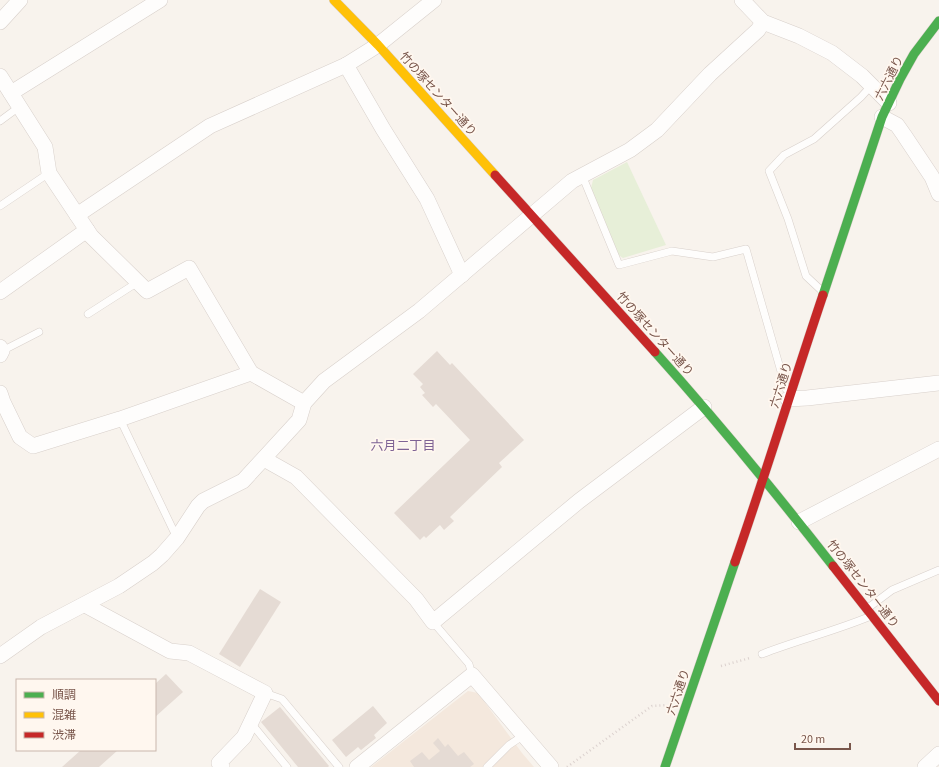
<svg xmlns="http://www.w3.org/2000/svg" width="939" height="767" viewBox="0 0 939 767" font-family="'Source Sans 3','Noto Sans JP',sans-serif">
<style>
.residential{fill:#f4e8dd}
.green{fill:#e7efd8}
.building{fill:#e5dbd4}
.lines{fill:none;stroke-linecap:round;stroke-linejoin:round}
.lane-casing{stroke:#d8d0cb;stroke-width:8}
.street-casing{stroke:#d8d0cb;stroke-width:16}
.fast-casing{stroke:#d8cec9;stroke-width:10}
.slow-casing{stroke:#d8cec9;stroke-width:10}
.jam-casing{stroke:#d8cec9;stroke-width:10}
.path{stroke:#dbd1ce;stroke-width:2.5;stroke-dasharray:1 3;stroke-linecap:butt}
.lane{stroke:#fefdfc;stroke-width:7}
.street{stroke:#fefdfc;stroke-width:15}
.fast{stroke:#4caf50;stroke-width:9}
.slow{stroke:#ffc107;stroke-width:9}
.jam{stroke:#c62828;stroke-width:9}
.labels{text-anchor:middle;stroke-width:3.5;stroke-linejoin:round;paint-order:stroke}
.street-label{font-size:12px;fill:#79564b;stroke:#fff7ef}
.neighbourhood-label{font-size:13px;fill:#7e6395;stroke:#fff7ef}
</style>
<rect width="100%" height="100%" fill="#f8f3ed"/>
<path class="residential" d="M468 691 478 693 522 753 534 767H371Z"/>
<path class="green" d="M627 162 666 245 623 258 617 254 591 188 593 180Z"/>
<g class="building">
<path d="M437 351 450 365 452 363 524 440 499 463 502 467 450 517 454 521 444 530 440 525 426 538 424 536 420 540 394 513 470 440 436 404 433 407 422 395 425 393 420 387 423 384 413 374Z"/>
<path d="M260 589 281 602 240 667 219 654Z"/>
<path d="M166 674 183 692 155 717V684Z"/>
<path d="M373 706 387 723 374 735 376 738 361 750 358 747 346 757 332 740Z"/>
<path d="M280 707 329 766 328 767H298L261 722Z"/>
<path d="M438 738 445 747 448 744 458 756 464 752 474 764 470 767H414L410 761 422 752 429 760 440 751 433 743Z"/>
<path d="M81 750H118L99 767H62Z"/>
</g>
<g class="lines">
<defs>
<g id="lane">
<path d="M0 121 19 107"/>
<path d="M582 175 619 265 672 251 713 257 746 249 786 389"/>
<path d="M0 206 49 173"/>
<path d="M822 291 806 276 788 219 769 171 784 155 814 139 861 97 871 86"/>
<path d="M88 314 138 282"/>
<path d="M2 351 39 332"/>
<path d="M120 419 177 538"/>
<path d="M868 608 892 590 939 570"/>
<path d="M433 622 469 664 472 675"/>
<path d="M762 654C798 640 835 631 871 616"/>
<path d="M265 693 282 699 339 767"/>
<path d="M251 723 287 767"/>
<path d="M487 767 509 745 524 735"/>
</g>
<g id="street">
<path d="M742 0 763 22 799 36 832 53 862 76 889 103"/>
<path d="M0 22 20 0"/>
<path d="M346 65 383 129 427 199 462 275"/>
<path d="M0 76 45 147 49 173 91 236 147 291 189 268 251 373 304 403"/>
<path d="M11 93 160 0"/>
<path d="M882 117 897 125 904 135 932 177 939 194"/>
<path d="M77 215 210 126 346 65 378 45 434 0"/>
<path d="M0 292 87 230"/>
<path d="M0 347 2 351 0 355"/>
<path d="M0 393 3 402 20 437 33 446 120 419 251 373"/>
<path d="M788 399 807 398 939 383"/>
<path d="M264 459 296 477 416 599 433 622 579 501 704 407"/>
<path d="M799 522 939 449"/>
<path d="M85 605 170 651 189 653 265 693 244 737 219 763 222 767"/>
<path d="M0 656 41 627 119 586 153 563 162 555 177 538 198 506 203 501 243 481 299 420 304 403 324 381 419 311 572 181 630 150 657 130 710 74 758 30 763 22"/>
<path d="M357 767 472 675 551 767"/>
<path d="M925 767 939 754"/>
</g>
<g id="fast">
<path d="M823 295 882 117 900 79 914 54 939 21"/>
<path d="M655 352C717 421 776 493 833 566"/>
<path d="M665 767 735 562"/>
</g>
<path id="slow" d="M334 0 378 45 495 175"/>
<g id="jam">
<path d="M495 175 655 352"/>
<path d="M735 562C766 473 793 384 823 295"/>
<path d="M833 566 939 701"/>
</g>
</defs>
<use href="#lane" class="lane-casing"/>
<use href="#street" class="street-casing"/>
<use href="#fast" class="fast-casing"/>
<use href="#slow" class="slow-casing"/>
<use href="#jam" class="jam-casing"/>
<g class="path">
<path d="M721 666 750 658"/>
<path d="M567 767 652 706 667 705"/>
</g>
<use href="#lane" class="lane"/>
<use href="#street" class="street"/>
<use href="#fast" class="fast"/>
<use href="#slow" class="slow"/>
<use href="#jam" class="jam"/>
</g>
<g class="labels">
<g class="street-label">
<text transform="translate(889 78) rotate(-63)" y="4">六六通り</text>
<text transform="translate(438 94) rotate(48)" y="4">竹の塚センター通り</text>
<text transform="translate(655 334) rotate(48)" y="4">竹の塚センター通り</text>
<text transform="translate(781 385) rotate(-72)" y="4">六六通り</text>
<text transform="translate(863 584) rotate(52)" y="4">竹の塚センター通り</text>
<text transform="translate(678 692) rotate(-71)" y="4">六六通り</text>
</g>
<g class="neighbourhood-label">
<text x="403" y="450">六月二丁目</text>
</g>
</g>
<rect x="16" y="679" width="140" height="72" fill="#fff7ef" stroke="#c9b7ad"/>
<rect x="24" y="692" width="20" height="6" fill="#4caf50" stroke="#c9b7ad"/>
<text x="52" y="699" font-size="12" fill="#79564b">順調</text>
<rect x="24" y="712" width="20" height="6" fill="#ffc107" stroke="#c9b7ad"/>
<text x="52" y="719" font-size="12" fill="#79564b">混雑</text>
<rect x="24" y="732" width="20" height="6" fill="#c62828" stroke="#c9b7ad"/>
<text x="52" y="739" font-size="12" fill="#79564b">渋滞</text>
<path d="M795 743v6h55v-6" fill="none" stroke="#79564b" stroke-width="2"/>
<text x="801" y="743" font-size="12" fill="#79564b" stroke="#fff7ef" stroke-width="3" paint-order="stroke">20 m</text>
</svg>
